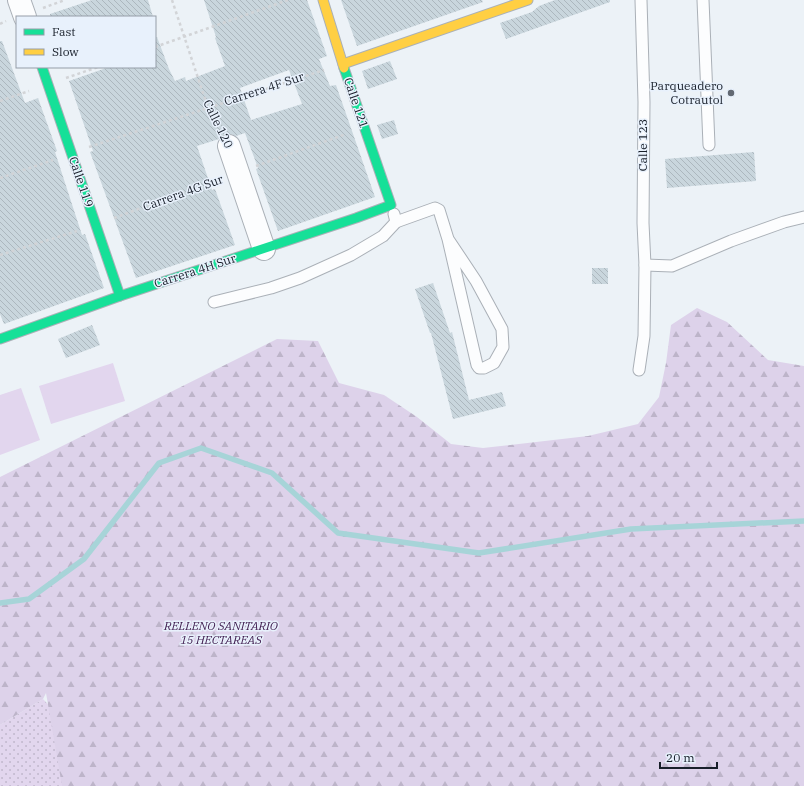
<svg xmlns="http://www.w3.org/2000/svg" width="804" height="786" viewBox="0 0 804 786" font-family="'IBM Plex Serif',serif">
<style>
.grass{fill:url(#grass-dots)}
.forest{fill:url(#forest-firs)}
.garden{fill:#e2d6ee}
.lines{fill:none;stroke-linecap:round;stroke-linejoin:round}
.stream{stroke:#a7d4d8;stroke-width:5.5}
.building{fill:url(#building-back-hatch);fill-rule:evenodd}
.lane-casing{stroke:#aab0b7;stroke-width:13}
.street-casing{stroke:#aab0b7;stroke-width:24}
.fast-casing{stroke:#aab0b7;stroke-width:11}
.slow-casing{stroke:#aab0b7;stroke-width:11}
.path{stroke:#d2d4d7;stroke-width:2.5;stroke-dasharray:3 3;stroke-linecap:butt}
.lane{stroke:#fcfdfe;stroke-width:11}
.street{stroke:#fcfdfe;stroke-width:22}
.fast{stroke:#16e098;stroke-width:9}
.slow{stroke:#ffcf43;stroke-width:9}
.poi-dot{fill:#626972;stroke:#e8f1fc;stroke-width:1.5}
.labels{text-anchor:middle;stroke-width:3;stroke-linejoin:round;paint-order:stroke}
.poi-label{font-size:12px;fill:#181f2a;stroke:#e8f1fc;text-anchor:end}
.street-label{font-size:12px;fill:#181f2a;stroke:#e8f1fc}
.park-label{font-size:12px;font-style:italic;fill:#422052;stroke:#e8f1fc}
</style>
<defs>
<pattern id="grass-dots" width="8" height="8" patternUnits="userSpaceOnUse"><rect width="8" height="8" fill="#e2d6ee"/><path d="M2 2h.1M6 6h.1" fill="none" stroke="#c1b7cc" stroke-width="1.8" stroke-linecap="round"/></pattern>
<pattern id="forest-firs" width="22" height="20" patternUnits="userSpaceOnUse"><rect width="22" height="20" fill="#ddd2ea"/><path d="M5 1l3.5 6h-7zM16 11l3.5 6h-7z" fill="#bdb4c9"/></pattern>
<pattern id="building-back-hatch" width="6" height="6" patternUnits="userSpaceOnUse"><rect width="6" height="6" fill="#c9d6dd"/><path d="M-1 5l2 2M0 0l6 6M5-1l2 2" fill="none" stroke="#acb7be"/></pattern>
</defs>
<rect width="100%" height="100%" fill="#ecf2f7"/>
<path class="grass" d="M43 699 79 738 94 786H0V725Z"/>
<path class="forest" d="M697 308 727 322 768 360 804 366V786H62L46 693 43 699 0 725V477L277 339 318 341 339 383 384 395 417 417 451 444 483 448 588 436 638 424 659 397 666 363 671 325Z"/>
<g class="garden">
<path d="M113 363 125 401 51 424 39 386Z"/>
<path d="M21 388 40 440 0 455V395Z"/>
</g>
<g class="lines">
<path class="stream" d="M0 603 29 599 84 559 159 463 201 448 272 473 338 533 479 553 631 529 804 521"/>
</g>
<g class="building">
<path d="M92 0H148L153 17H50V14Z"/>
<path d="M204 0H307L327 56 319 59 330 86 336 85 375 197 278 231 256 169 258 168 245 133 236 136 231 134H225L219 139 197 146 212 190 215 189 235 245 136 278 90 152 93 151 69 81 109 67H155V37H157L169 69 175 81 185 77 186 81 225 66 215 38 216 37ZM289 70 302 104 251 120 240 88Z"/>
<path d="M341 0H482L483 2 357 46Z"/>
<path d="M555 0H610V2L506 39 500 23 532 12 539 6Z"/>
<path d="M0 41H2L25 103 38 98 57 151 55 152 82 235 85 234 104 288 4 324 0 314Z"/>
<path d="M390 61 397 79 368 89 362 71Z"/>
<path d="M394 120 398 134 382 139 377 125Z"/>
<path d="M754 152 756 181 667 188 665 159Z"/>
<rect x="592" y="268" width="16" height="16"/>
<path d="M433 283 450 333 452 332 469 400 502 392 506 406 453 419 431 333H430L415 289Z"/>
<path d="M92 325 100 345 66 358 58 339Z"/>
</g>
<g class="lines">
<defs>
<g id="lane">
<path d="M703 0 709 145"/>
<path d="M396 222 435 208 439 210 448 239 477 365 479 368H484L494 363 503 347 502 329 476 281 448 239"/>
<path d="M645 265 672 266 731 241 784 222 804 217"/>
<path d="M214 302 271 288 300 278 351 255 383 236 396 222 394 214"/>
<path d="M639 370 644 336 645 265 643 223 644 102 641 0"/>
</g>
<g id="street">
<path d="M19 0 25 17"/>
<path d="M229 146 264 249"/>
</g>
<g id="fast">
<path d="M42 67 120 296"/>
<path d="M0 339 120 296 356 218 391 205 344 68"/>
</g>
<g id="slow">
<path d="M323 0 344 68"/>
<path d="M343 64 528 0"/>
</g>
</defs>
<use href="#lane" class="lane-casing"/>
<use href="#street" class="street-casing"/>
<use href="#fast" class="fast-casing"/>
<use href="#slow" class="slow-casing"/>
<g class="path">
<path d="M172 0 208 108 219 129"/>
<path d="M43 8 65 0"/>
<path d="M0 24 6 21"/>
<path d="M155 47 288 0"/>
<path d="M66 78 98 67"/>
<path d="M0 101 29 91"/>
<path d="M89 147 324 70"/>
<path d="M256 166 346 134"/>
<path d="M0 178 53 160"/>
<path d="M114 218 220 179"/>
<path d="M0 255 77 231"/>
</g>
<use href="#lane" class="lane"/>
<use href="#street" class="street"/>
<use href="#fast" class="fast"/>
<use href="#slow" class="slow"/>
</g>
<circle class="poi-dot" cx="731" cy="93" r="4"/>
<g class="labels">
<g class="poi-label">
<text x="723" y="90">Parqueadero<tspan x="723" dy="14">Cotrautol</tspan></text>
</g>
<g class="street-label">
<text transform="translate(264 89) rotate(-18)" y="4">Carrera 4F Sur</text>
<text transform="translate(356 103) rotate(71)" y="4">Calle 121</text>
<text transform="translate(218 124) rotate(64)" y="4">Calle 120</text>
<text transform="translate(643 145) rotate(-90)" y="4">Calle 123</text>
<text transform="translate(81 182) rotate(71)" y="4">Calle 119</text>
<text transform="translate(183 193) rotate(-20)" y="4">Carrera 4G Sur</text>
<text transform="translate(195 271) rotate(-18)" y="4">Carrera 4H Sur</text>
</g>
<g class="park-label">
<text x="221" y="630">RELLENO SANITARIO<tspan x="221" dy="14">15 HECTAREAS</tspan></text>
</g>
</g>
<rect x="16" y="16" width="140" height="52" fill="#e8f1fc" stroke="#959da8"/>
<rect x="24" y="29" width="20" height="6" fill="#16e098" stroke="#959da8"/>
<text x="52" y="36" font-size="12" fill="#181f2a">Fast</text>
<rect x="24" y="49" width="20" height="6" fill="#ffcf43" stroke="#959da8"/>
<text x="52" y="56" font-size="12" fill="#181f2a">Slow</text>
<path d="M660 762v6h57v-6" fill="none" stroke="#181f2a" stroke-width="2"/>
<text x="666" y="762" font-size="12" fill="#181f2a" stroke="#e8f1fc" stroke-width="3" paint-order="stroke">20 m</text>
</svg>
